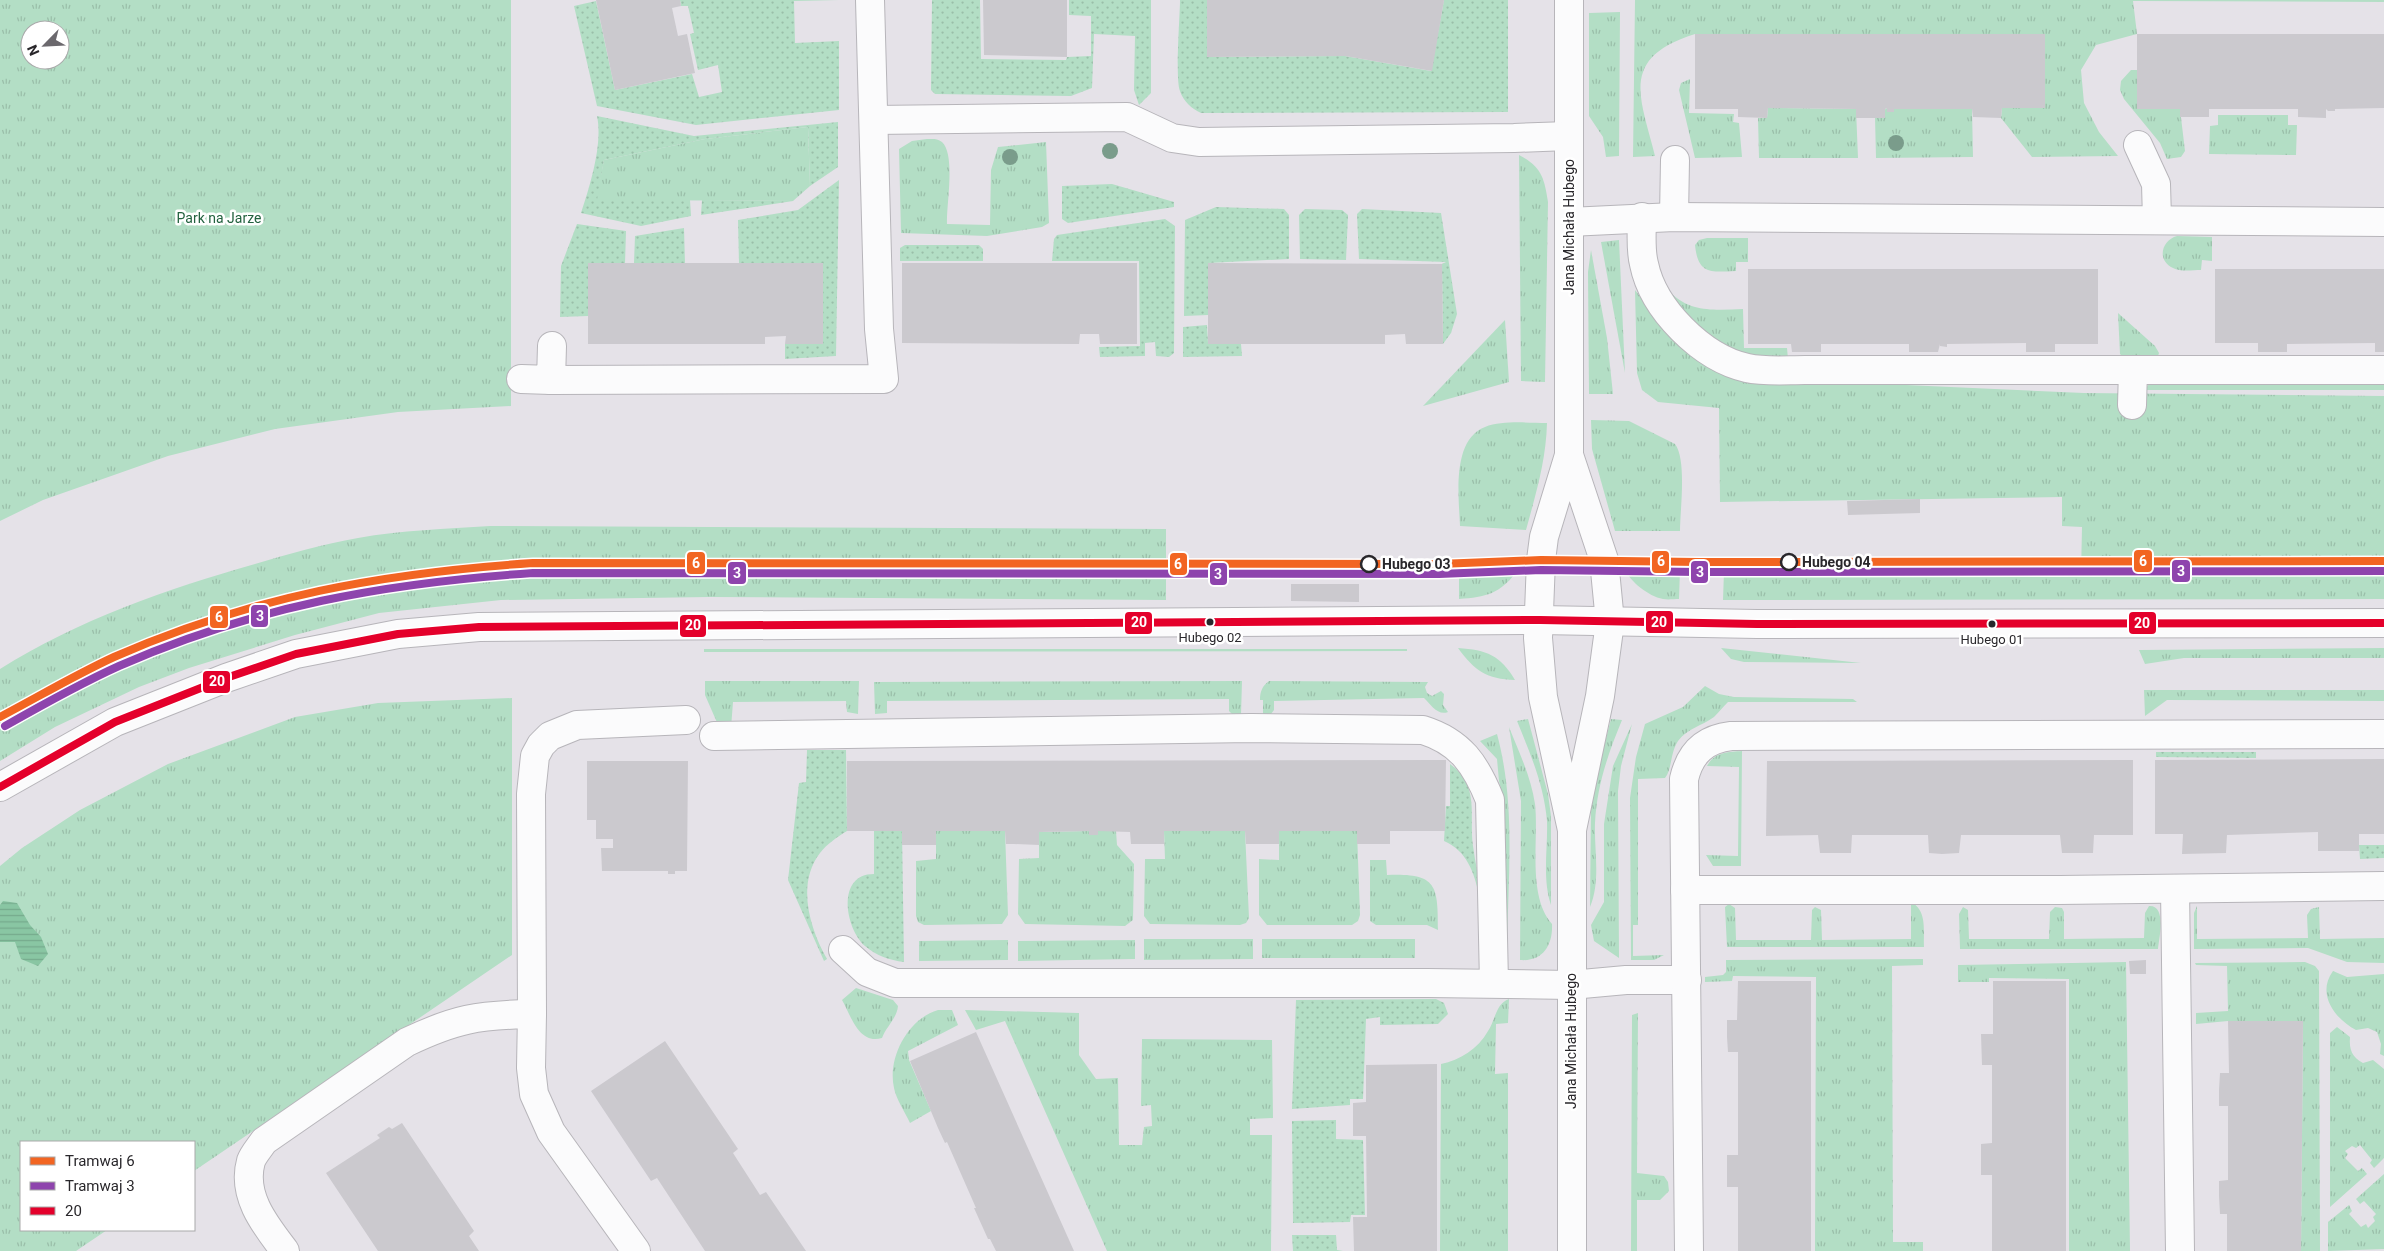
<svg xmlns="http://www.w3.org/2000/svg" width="2384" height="1251" viewBox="0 0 2384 1251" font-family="Roboto,sans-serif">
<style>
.grass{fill:url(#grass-tufts);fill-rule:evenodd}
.garden{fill:url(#garden-dots)}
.water{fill:url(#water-rules)}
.building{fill:#cbc9ce}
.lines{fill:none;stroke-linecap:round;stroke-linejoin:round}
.minor-casing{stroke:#b7b5ba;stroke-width:30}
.minor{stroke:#fbfbfc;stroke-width:28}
.bus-1-casing{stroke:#fff;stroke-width:11}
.bus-1{stroke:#e4002b;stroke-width:8}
.tram-1-casing{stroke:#fff;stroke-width:11}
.tram-2-casing{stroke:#fff;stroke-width:11}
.tram-1{stroke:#f26522;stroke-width:8}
.tram-2{stroke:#8e44ad;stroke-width:8}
.tree{fill:#7a9c8b}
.stop-dot{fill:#fff;stroke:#29272b;stroke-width:2.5}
.bus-dot{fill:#29272b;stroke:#fff;stroke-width:2}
.labels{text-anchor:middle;stroke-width:5;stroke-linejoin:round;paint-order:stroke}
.bus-label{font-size:13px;fill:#29272b;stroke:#fff}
.park-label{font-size:14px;fill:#23623f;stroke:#fff}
.street-label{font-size:14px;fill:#29272b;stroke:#fff}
.stop-label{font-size:14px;font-weight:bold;fill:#29272b;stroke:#fff;text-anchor:start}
.line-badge{stroke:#fff;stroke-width:2}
.badge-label{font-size:14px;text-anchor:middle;font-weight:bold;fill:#fff}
</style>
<defs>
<pattern id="grass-tufts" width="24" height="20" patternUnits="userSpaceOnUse" patternTransform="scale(1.25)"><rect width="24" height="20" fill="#b3dec5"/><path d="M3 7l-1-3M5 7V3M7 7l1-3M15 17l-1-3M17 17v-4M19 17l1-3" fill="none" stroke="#9abea9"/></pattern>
<pattern id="garden-dots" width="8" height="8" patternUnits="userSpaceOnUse" patternTransform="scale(1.25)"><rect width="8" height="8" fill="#b3dec5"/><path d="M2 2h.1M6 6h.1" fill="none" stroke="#9abea9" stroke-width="1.8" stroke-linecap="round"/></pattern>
<pattern id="water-rules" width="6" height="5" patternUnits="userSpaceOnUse" patternTransform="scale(1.25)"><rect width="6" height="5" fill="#89c6a3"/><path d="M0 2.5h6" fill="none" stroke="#76aa8c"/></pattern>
</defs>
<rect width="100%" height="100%" fill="#e5e2e8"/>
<g class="grass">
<path d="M0 0H511V406L398 412 275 429 168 456 43 500 0 521ZM30 30H60V60H30Z"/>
<path d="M1635 0H2384V2L2133 1 2137 34 2096 45 2081 70 2084 103 2099 132 2118 156 2032 157 2001 118 2002 108H2045V35L1695 34C1619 58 1640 96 1655 156L1633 157Z"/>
<path d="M1620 12 1619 156 1606 157 1603 137 1589 116V13Z"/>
<path d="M2131 70H2137V108L2180 109 2185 151 2181 157 2167 159 2160 143 2124 99 2120 90 2121 81Z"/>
<path d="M1690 79 1689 113 1734 114 1733 122 1739 123 1742 157 1695 158 1679 90 1681 83Z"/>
<path d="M1768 108 1856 109 1858 158H1759L1758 118H1767Z"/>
<path d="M1887 108V112H1893L1894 109H1972L1973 157 1876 158 1875 117Z"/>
<path d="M2218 115H2288V125H2297L2296 155 2209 154 2210 126 2218 125Z"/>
<path d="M808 127 810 186 793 201 596 200 604 160 705 139Z"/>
<path d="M927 139C932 139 937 138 942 142 956 155 946 206 947 224L990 225 991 170 998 147 1046 142 1049 223 1042 227 987 236 901 233 899 149 912 141Z"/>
<path d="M1519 155C1542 167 1544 178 1548 202L1545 382 1521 381Z"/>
<path d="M2177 236 2212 237V261L2202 260 2201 270C2193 270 2180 272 2173 268 2156 260 2162 240 2177 236Z"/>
<path d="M1707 238H1748V262H1736V271C1711 272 1698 275 1695 245L1699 240Z"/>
<path d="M1619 240 1625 373 1601 242Z"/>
<path d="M1591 250 1607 338 1613 394H1589L1588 272Z"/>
<path d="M1635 290 1665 328 1748 378 2084 393 2384 396V599L1723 600 1724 571 2081 574 2082 527 2062 526V497L1720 502 1719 408 1658 402 1642 390 1637 373Z"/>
<path d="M1671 293C1691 313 1717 310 1743 309L1744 348H1787L1788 359C1768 358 1744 357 1726 348 1704 337 1680 316 1671 293Z"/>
<path d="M2118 313 2155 346 2159 353 2158 356 2123 357 2120 354Z"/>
<path d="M1505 320 1509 382 1423 406Z"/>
<path d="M2150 382H2384V390H2145Z"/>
<path d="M1591 420 1629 421 1675 444C1687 460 1680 510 1680 531H1615L1592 449Z"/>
<path d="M1547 423C1546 461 1536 493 1526 530L1460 526C1459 498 1451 440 1485 427 1503 420 1528 423 1547 423Z"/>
<path d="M490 526 1166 529V600L709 597 501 600 379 613 295 635 189 668 139 687 55 727 0 761V669C78 620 167 589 255 564 289 554 323 544 358 538 401 530 446 529 490 526Z"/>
<path d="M1624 569 1680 570 1679 599C1674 599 1668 600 1663 599 1648 596 1631 582 1624 569Z"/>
<path d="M1459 571H1517C1500 594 1486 597 1459 599Z"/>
<path d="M1458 648C1487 650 1500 655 1515 680 1486 679 1475 671 1458 648Z"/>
<path d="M1721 648 1861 663 1744 662 1731 659Z"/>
<path d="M2384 648V658H2184L2145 664 2139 650Z"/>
<path d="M704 649H1407V651L704 652Z"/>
<path d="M705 681H859L858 714 847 712 846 701 733 702 731 728 719 727 705 695Z"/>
<path d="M1242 681 1241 715H1233L1229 711V699L887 701V713L875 714 874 682Z"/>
<path d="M1269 681 1428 682 1425 687 1427 693 1432 696 1441 691 1444 694 1443 705 1448 712C1438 716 1431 705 1424 698L1274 701V710L1271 714H1263V700H1260C1260 692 1262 686 1269 681Z"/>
<path d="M1705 686 1719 694 1734 697 1853 699 1857 702H1728C1723 707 1719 712 1714 717 1702 726 1688 728 1678 741 1670 753 1672 770 1665 778L1638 779V925H1633V956L1664 955 1654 960H1631L1630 798 1636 757 1645 724 1683 707Z"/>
<path d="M2144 690H2384V701L2167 700 2145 716Z"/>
<path d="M512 698V955L194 1171V1142H21V1230H107L76 1251H0V866L22 848 80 810 168 764 295 717 378 703Z"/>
<path d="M1528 719 1548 794 1551 816V905C1542 878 1548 848 1547 821 1544 785 1530 753 1517 721Z"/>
<path d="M1611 719 1622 720C1608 754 1597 785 1595 823 1594 850 1601 881 1590 907L1591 805 1594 785Z"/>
<path d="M1632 724 1621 766 1618 791 1619 958 1594 941 1591 925 1604 902V824L1613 766Z"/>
<path d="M1509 727C1519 752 1531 777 1535 804 1539 840 1527 896 1552 924 1553 945 1543 962 1520 960L1521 801Z"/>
<path d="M1497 734C1516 804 1508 877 1507 948L1503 939 1505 805 1499 781 1497 759 1480 741Z"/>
<path d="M1742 751 1741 866H1713L1706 855 1738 856 1739 767 1707 766C1714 752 1729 752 1742 751Z"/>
<path d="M936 831H1005L1008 915 1002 924 924 925 918 922 916 916V861L936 859Z"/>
<path d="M1089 831V835H1098V831H1116L1117 845 1134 864 1133 920 1125 926 1025 924 1018 914 1019 859 1039 858V832Z"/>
<path d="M1164 831H1245L1249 918 1246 923 1240 925 1150 924 1144 916 1145 859H1165Z"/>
<path d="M1279 831H1357L1360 915 1358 921 1352 925H1267L1259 915V859L1279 860Z"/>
<path d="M1370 860H1386L1387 875C1437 873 1438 885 1438 930L1427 925H1376L1370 921Z"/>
<path d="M1911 902C1928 911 1923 932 1924 947H1727L1725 907 1729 904 1735 908 1736 940H1811L1812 910 1815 907 1821 910 1822 940 1911 939Z"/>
<path d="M2149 906C2167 905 2159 938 2158 949H1960L1959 914 1963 907 1968 910 1969 939H2049L2050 912 2055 907 2062 908 2064 912V939L2144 938 2145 913Z"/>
<path d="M2197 906V939L2308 938 2307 915 2311 909 2319 907 2320 939 2384 938V963L2347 962 2308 948 2194 949V913Z"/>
<path d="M1144 939H1253V959L1144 960Z"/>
<rect x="1262" y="939" width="153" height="19"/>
<path d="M1008 940V960L919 961V941Z"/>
<path d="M1135 940V959L1018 961V941Z"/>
<path d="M1923 959V965L1892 966 1893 1242H1923V1251H1815L1816 977 1733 976 1732 981 1705 982V977L1723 975 1726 972V960Z"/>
<path d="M2126 962 2130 1251H2069V979L1989 978V982H1958V965Z"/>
<path d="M2305 962 2315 966 2319 971 2320 1251H2301L2303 1021H2228L2196 1024V1013L2228 1011 2227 966 2196 965 2195 963Z"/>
<path d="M2333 971 2347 977 2384 974V1056L2380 1054 2381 1044 2377 1032 2368 1028 2356 1030C2335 1019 2316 994 2333 971Z"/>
<path d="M856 988 893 1000 898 1006C897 1018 886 1027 882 1038 859 1045 851 1016 842 1000Z"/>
<path d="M1509 999 1508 1023 1496 1024 1495 1074 1508 1073V1251H1440L1441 1064C1460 1060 1478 1049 1488 1031 1495 1021 1496 1003 1509 999Z"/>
<path d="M938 1010H952L958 1025 908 1051 909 1060 931 1111 910 1123C905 1112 896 1099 894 1088 887 1057 909 1018 938 1010Z"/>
<path d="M965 1010 1079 1013V1055L1096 1079 1118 1078 1119 1145H1142L1144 1127 1152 1126 1151 1105 1141 1106 1142 1039 1272 1040 1273 1118 1250 1119V1135H1272L1271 1251H1107L1005 1021 976 1030Z"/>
<path d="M1638 1013 1637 1173 1664 1176 1668 1182 1669 1191 1660 1200H1637V1251H1631L1632 1015Z"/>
<path d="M2337 1027 2350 1037C2349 1050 2352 1057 2363 1063L2373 1060 2384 1069V1158L2374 1168 2370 1163 2372 1160 2360 1145 2356 1148 2352 1146 2345 1151 2348 1154 2345 1158 2358 1171 2362 1168 2367 1174 2330 1207V1033Z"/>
<path d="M2384 1174V1249L2328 1251V1222L2349 1205 2352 1211 2349 1214 2361 1227 2366 1224 2368 1228 2375 1221 2373 1217 2376 1214 2364 1201 2360 1204 2356 1199Z"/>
</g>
<g class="garden">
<path d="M680 0H839L794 1 795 43 839 41V110L696 125 597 106 574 6 596 1 615 90 692 74 699 97 722 92 718 65 698 70 690 34 694 33 688 6H681Z"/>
<path d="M932 0H980L981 59 1066 60 1067 57 1091 56V16L1069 15V0H1151V93L1139 105 1134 90 1135 36 1094 34 1092 88 1071 96 935 94 931 90Z"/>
<path d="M1180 0H1207V57L1345 56 1431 71 1444 0H1508V112L1201 113C1192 109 1183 101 1180 91 1175 79 1180 17 1180 0Z"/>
<path d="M597 116 694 136 838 122V167L810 186 808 127 705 139 604 160 597 200H690L691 216 641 226 581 213C590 186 603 144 597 116Z"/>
<path d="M839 180 836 356 785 359V344L823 343V264L739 263 738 220 798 210Z"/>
<path d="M1112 184 1174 202V207L1068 223 1062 219V186Z"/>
<path d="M702 200 793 201 701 215Z"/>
<path d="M1216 207 1284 209 1289 215V259L1208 263V315L1184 316 1185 220Z"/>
<path d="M1305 209 1342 210 1348 215 1346 260 1300 259 1299 215Z"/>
<path d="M1362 209 1441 213 1457 314 1451 333 1443 344 1442 264 1446 262 1359 259 1357 214Z"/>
<path d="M1165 219 1175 226 1174 353 1169 357 1156 356 1155 342 1145 343V356L1100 357 1099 347 1140 346 1139 261H1052L1054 239 1057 235Z"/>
<path d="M577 224 626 231 625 263 588 316 560 317 561 266Z"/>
<path d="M684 228 685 264 634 263 635 236Z"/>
<path d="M905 245H979L983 249V261H900V248Z"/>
<path d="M1207 325 1208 343 1241 344 1242 356 1183 357V327Z"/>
<path d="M807 750H846L847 831C837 837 827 844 820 853 796 884 810 929 827 959L824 961 788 880 799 783 806 782Z"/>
<path d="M2156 752H2256V758L2156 757Z"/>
<path d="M1450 764C1480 785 1469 814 1473 846 1475 862 1479 879 1482 896L1479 895C1474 872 1467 851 1444 841L1446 806H1450Z"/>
<path d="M874 831H902L904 962C889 960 877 956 865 946 845 928 836 874 874 874Z"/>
<path d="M2359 845H2384V858L2360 859Z"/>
<path d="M1436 999 1444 1003 1448 1014 1438 1024 1380 1025V1017L1366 1019 1363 1099H1350V1105L1292 1109 1296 1000Z"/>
<path d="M1336 1120V1139L1363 1140 1365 1215H1351L1350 1222 1293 1223 1292 1121Z"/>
<path d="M1292 1235H1336L1337 1250 1343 1251H1293Z"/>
</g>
<path class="water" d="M3 901 17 903 30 925 41 937 48 954 38 966 21 959 15 942H0V905Z"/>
<g class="building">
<path d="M596 0H680L681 6 672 8 678 36 687 34 695 73 615 90Z"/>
<path d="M983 0H1067V57L984 55Z"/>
<path d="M1207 0H1444L1432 71 1345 56 1207 57Z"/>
<path d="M1695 34H2045V108H2002L2001 118 1973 117 1972 109H1894V112H1887V108L1885 109V118H1856V109L1768 108 1767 118 1738 117V109H1695Z"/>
<path d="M2137 34H2384V108L2335 109V111H2328L2326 109V118L2298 117V109H2209V117H2180V109H2137Z"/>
<path d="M588 263H823V344H785L786 336 765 337V344H588Z"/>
<path d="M902 263H1137V344H1100L1099 334H1080L1079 344 902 343Z"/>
<path d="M1208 263 1442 264 1443 344H1406L1405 334 1385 335V344H1208Z"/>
<path d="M1748 269H2098V344H2055V352H2026V343L1947 344V347L1940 346V344L1938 352H1909V344H1821V352H1792L1791 344H1748Z"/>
<path d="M2215 269H2384V352H2375V343L2287 344V352H2258V343H2215Z"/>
<path d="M1920 499V513L1848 515 1847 501Z"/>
<path d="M1291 584H1359V602L1291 601Z"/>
<path d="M2384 759V834H2359V851H2318V832L2227 835 2226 853 2182 854 2183 834H2155V760Z"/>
<path d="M1446 760 1445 831H1390V844H1357V831H1279V844H1246L1245 831H1164V844H1131L1130 832 1098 831V835H1089V831L1039 832V845L1014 844H1006L1005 831H936V845H902V831H847V761Z"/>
<path d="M2133 760V835H2094L2093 853H2062L2060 835H1961L1959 853 1942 854 1929 853 1928 835H1852L1851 853H1820L1818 835 1766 836 1767 761Z"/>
<path d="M587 761H688L687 871H675V874H668V871H602L601 848H613V839H596V820H587Z"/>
<path d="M2146 960V974H2130L2129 961Z"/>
<path d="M1738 981H1811V1251H1738V1187H1727V1155H1738V1052H1728L1727 1037V1020H1737Z"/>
<path d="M1993 981H2066V1251H1992V1175H1981V1144L1992 1143V1065H1982L1981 1034H1993Z"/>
<path d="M2228 1021H2303L2301 1251H2227V1214H2220L2219 1196V1181L2228 1180V1106H2219V1090L2220 1073H2229Z"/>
<path d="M976 1032 1074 1251H996L990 1239H988L974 1208H976L947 1142 945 1143 938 1128 910 1061Z"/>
<path d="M665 1041 738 1149 733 1153 760 1195 766 1192 806 1251H705L657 1178 651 1181 591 1091Z"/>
<path d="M1437 1064V1251H1354L1353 1217H1367L1366 1136H1353V1103L1366 1102V1065Z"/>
<path d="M402 1123 474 1231 469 1236 479 1251H378L326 1173 380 1138 377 1135 389 1127 392 1129Z"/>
</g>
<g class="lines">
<defs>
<g id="minor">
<path d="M1569 0V455"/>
<path d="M874 120 1127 117 1172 138 1199 142 1514 138 1568 136"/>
<path d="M2138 145 2156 184 2157 219"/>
<path d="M1642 217C1642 232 1640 249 1644 264 1653 309 1702 358 1747 368 1765 372 1786 370 1805 370H2384"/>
<path d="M1674 217 1675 160"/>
<path d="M1569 222 1674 217 2384 222"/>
<path d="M521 379 551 380 552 346"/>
<path d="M551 380 884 379 879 329 870 0"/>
<path d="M2132 405 2133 370"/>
<path d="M714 736 1251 728 1423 730C1461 742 1476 765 1490 800L1494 983"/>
<path d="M0 787 115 722 226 678 296 654 398 634 479 627 1540 620 1757 624 2384 623"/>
<path d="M2175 889 2180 1251"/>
<path d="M1685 890H2059L2384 886"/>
<path d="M843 950 867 972 895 983H1428L1571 985 1626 980H1687"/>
<path d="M532 1014 531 794 535 756 541 745 550 736 577 725 686 720"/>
<path d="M285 1251C266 1226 241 1196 251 1161 253 1155 260 1147 264 1141L407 1042C455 1019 478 1015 532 1014L531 1068 534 1094 551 1132 636 1251"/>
<path d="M1572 1251V830L1600 696 1610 622 1604 560 1569 455 1544 537 1541 560 1538 638 1543 697 1572 830"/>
<path d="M1689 1251 1684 779C1690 753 1705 739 1731 736L2384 734"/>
</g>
</defs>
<use href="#minor" class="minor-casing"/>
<use href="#minor" class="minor"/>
<defs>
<path id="bus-1" d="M0 787 115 722 226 678 296 654 398 634 479 627 1540 620 1757 624 2384 623"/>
</defs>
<use href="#bus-1" class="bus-1-casing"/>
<use href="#bus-1" class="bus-1"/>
<defs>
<path id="tram-1" d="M0 717C38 697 75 675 114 657 253 596 383 573 533 563L1439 564 1541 560 1699 562 2384 561"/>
<path id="tram-2" d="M5 726C42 705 79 684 119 666 256 606 385 583 533 573L1439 574 1541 570 1699 572 2384 571"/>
</defs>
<use href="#tram-1" class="tram-1-casing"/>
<use href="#tram-2" class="tram-2-casing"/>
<use href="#tram-1" class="tram-1"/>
<use href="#tram-2" class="tram-2"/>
</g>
<g class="tree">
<circle cx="1896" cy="143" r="8"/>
<circle cx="1110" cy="151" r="8"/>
<circle cx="1010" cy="157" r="8"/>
</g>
<g class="stop-dot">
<circle cx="1789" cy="562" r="8"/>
<circle cx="1369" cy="564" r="8"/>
</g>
<g class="bus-dot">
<circle cx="1210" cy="622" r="4.5"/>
<circle cx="1992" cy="624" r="4.5"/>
</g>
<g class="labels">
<g class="bus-label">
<text x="1210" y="642">Hubego 02</text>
<text x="1992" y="644">Hubego 01</text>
</g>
<g class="park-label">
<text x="219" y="223">Park na Jarze</text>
</g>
<g class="street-label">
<text transform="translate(1569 227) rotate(-90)" y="5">Jana Michała Hubego</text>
<text transform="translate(1571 1041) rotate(-90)" y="5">Jana Michała Hubego</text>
</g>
<g class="stop-label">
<text x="1802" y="567">Hubego 04</text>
<text x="1382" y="569">Hubego 03</text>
</g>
</g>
<g class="line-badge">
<rect x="2133" y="549" width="20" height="24" rx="5" fill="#f26522"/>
<rect x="1651" y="550" width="19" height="24" rx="5" fill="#f26522"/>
<rect x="686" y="551" width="20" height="24" rx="5" fill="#f26522"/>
<rect x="1169" y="552" width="19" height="24" rx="5" fill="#f26522"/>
<rect x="2171" y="559" width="20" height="24" rx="5" fill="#8e44ad"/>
<rect x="1690" y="560" width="19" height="24" rx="5" fill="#8e44ad"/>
<rect x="727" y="561" width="20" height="24" rx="5" fill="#8e44ad"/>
<rect x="1209" y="562" width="19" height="24" rx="5" fill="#8e44ad"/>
<rect x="250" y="604" width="19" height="24" rx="5" fill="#8e44ad"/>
<rect x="209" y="605" width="20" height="24" rx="5" fill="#f26522"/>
<rect x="1645" y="610" width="29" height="24" rx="5" fill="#e4002b"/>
<rect x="1124" y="611" width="29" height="24" rx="5" fill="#e4002b"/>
<rect x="2128" y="611" width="29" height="24" rx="5" fill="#e4002b"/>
<rect x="679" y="614" width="28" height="24" rx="5" fill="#e4002b"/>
<rect x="202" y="670" width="29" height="24" rx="5" fill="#e4002b"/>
</g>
<g class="badge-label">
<text x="2143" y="566">6</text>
<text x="1661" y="566">6</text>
<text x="696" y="568">6</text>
<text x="1178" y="569">6</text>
<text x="2181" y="576">3</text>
<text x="1700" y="577">3</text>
<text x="737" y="578">3</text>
<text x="1218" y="579">3</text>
<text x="260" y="621">3</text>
<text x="219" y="622">6</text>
<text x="1659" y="627">20</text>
<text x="1139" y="627">20</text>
<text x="2142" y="628">20</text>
<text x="693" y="630">20</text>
<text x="217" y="686">20</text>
</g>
<rect x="20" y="1141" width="175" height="90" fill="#ffffff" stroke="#a9a9aa"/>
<rect x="30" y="1157" width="25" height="8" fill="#f26522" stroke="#a9a9aa"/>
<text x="65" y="1166" font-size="15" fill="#29272b">Tramwaj 6</text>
<rect x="30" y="1182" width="25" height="8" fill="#8e44ad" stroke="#a9a9aa"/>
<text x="65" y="1191" font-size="15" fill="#29272b">Tramwaj 3</text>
<rect x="30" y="1207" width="25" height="8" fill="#e4002b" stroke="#a9a9aa"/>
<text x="65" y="1216" font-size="15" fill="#29272b">20</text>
<g transform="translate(45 45) rotate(246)"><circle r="24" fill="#ffffff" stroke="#a9a9aa"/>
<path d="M0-4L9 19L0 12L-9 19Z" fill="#6b686d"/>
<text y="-8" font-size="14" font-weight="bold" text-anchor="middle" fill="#29272b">N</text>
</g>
</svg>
